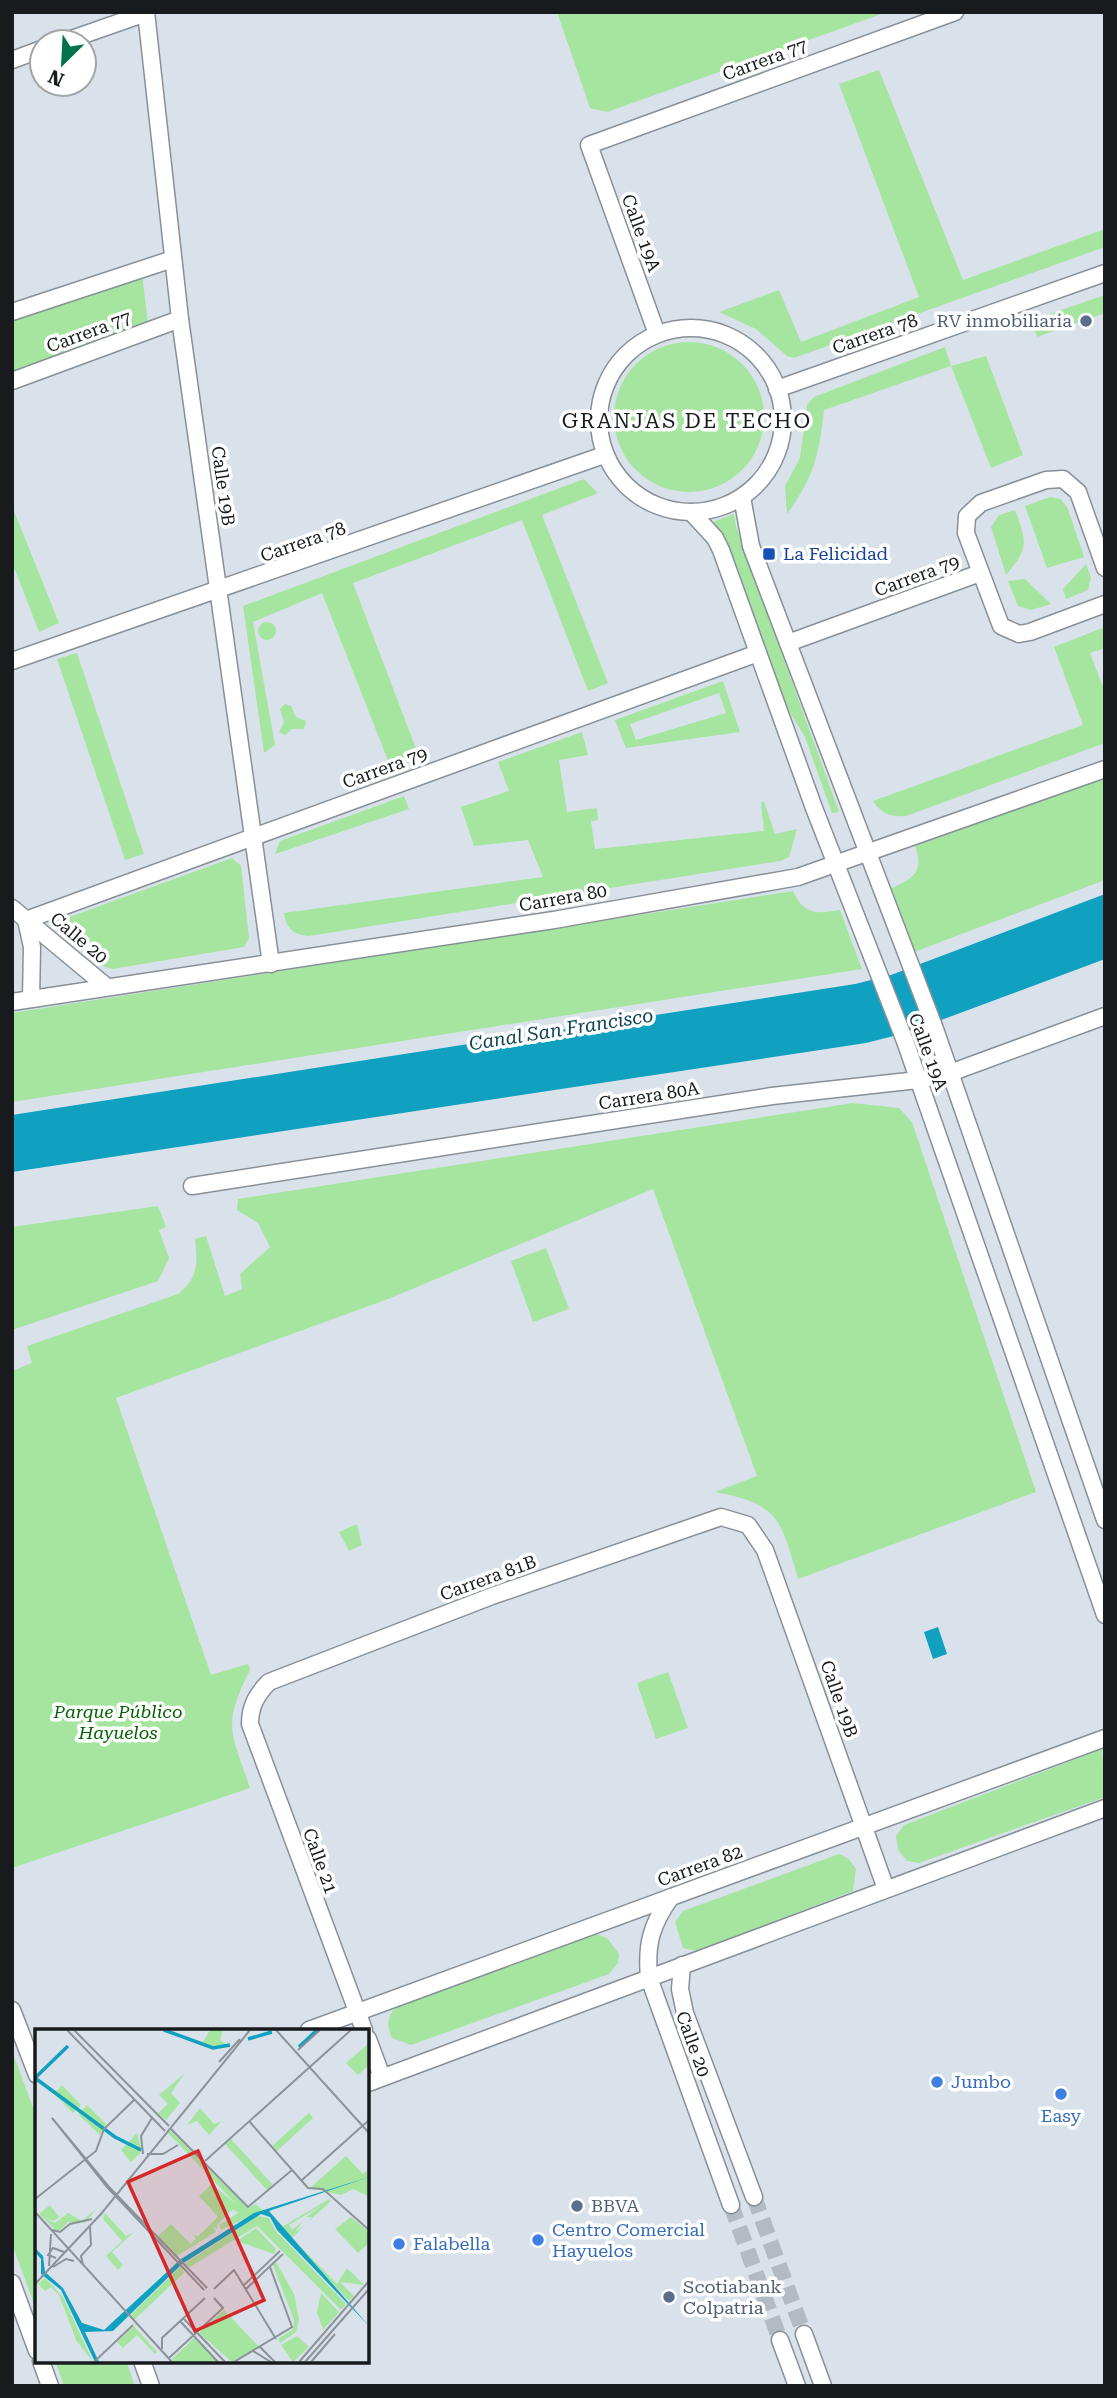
<svg xmlns="http://www.w3.org/2000/svg" width="1117" height="2398" viewBox="0 0 1117 2398" font-family="'Roboto Serif',serif">
<style>
.green{fill:#a5e59f;fill-rule:evenodd}
.water{fill:#10a0c0}
.lines{fill:none;stroke-linecap:round;stroke-linejoin:round}
.minor-tunnel{stroke:#b2bac2;stroke-width:16;stroke-dasharray:16 8;stroke-linecap:butt}
.minor-casing{stroke:#879098;stroke-width:19}
.minor{stroke:#fff;stroke-width:16}
.service-dot{fill:#5c6f8a;stroke:#fff;stroke-width:2.5}
.transit-dot{fill:#1a4fb4;stroke:#fff;stroke-width:2.5}
.shop-dot{fill:#3f7fe0;stroke:#fff;stroke-width:2.5}
.labels{text-anchor:middle;stroke-width:7;stroke-linejoin:round;paint-order:stroke}
.street-label{font-size:18px;fill:#181b1e;stroke:#fff}
.service-label{font-size:18px;fill:#4e5e75;stroke:#fff;text-anchor:start}
.transit-label{font-size:18px;fill:#164399;stroke:#fff;text-anchor:start}
.park-label{font-size:18px;font-style:italic;fill:#046301;stroke:#fff}
.shop-label{font-size:18px;fill:#366cbe;stroke:#fff;text-anchor:start}
.water-label{font-size:19px;font-style:italic;fill:#0d4351;stroke:#fff}
.quarter-label{font-size:21px;letter-spacing:2px;fill:#181b1e;stroke:#fff}
.inset-river{fill:none;stroke:#10a0c0;stroke-width:3.5}
.inset-road{fill:none;stroke:#8c9299;stroke-width:2}
.view{fill:#d62828;fill-opacity:0.15;stroke:#d62828;stroke-width:3.5}
.inset-edge{fill:none;stroke:#181b1e;stroke-width:3.5}
</style>
<rect width="100%" height="100%" fill="#d9e2eb"/>
<g class="green">
<path d="M557 12H887L607 112 590 108Z"/>
<path d="M879 70 963 280 1105 229V247L794 358 787 356 756 329 719 312 779 290 801 342 919 297 839 84Z"/>
<path d="M142 274 148 324 12 372V321Z"/>
<path d="M1105 295V313L1037 337 1032 320Z"/>
<circle cx="689" cy="417" r="75"/>
<path d="M945 347 951 366 986 356 1023 455 991 468 951 366 824 410C819 455 815 475 787 514L785 486 800 458 807 405 814 397Z"/>
<path d="M584 479 598 493 542 515 608 683 588 691 522 520 353 583 418 754 389 763 322 593 253 622 275 745 264 753 243 606Z"/>
<path d="M1050 497 1061 499 1068 509 1084 557 1047 568 1025 506Z"/>
<path d="M12 506 59 623 39 632 12 562Z"/>
<path d="M1015 510C1027 542 1029 548 1006 575L991 527 999 515Z"/>
<path d="M734 514 736 526 839 812 832 813 805 737 780 696 721 532 713 522Z"/>
<path d="M1086 564 1091 578 1088 590 1066 599 1063 589Z"/>
<path d="M1024 579H1025L1051 604 1031 610 1018 606 1008 581Z"/>
<circle cx="267" cy="631" r="9"/>
<path d="M1105 627V648L1090 653 1105 692V743L906 816C890 817 882 814 873 801L1083 725 1054 647Z"/>
<path d="M77 653 144 854 125 860 57 659Z"/>
<path d="M723 681 740 732 626 748 615 720ZM719 693 726 713 636 740 630 724Z"/>
<path d="M285 704 291 706 296 717 306 721 304 729H292L285 735 279 732 284 722 280 709Z"/>
<path d="M582 732 588 755 559 760 567 812 597 808 598 820 591 821 595 849 764 831 761 802H764L775 834 797 829 789 857 780 861 309 936C293 935 286 928 284 913L543 877 528 840 474 846 461 807 509 791 498 762Z"/>
<path d="M1105 776V880L914 952 890 889C912 879 925 873 915 846Z"/>
<path d="M404 796 409 809 275 854 280 841Z"/>
<path d="M232 858 241 866 249 938 244 947 112 969 100 965 57 927 61 920Z"/>
<path d="M793 891C804 915 817 914 840 910L862 969 12 1102V1013Z"/>
<path d="M853 1103 899 1108 912 1122 1036 1492 798 1579C781 1520 780 1504 715 1492L757 1476 653 1189 388 1299 116 1398 211 1675 248 1664 250 1670C222 1726 231 1731 250 1788L12 1868V1371L32 1363 27 1346 178 1294C198 1278 198 1264 195 1239L206 1236 225 1296 242 1289 240 1274 270 1247 258 1223 237 1210 238 1199Z"/>
<path d="M158 1206 166 1227 159 1230 169 1258 158 1281 12 1330V1227Z"/>
<path d="M546 1248 569 1309 533 1322 511 1261Z"/>
<path d="M357 1524 362 1545 349 1551 339 1532Z"/>
<path d="M668 1672 688 1728 656 1739 637 1683Z"/>
<path d="M1102 1749 1105 1797 919 1863 907 1861 898 1850 896 1836 904 1825Z"/>
<path d="M839 1854 849 1859 856 1869 853 1891 697 1951 683 1948 675 1922 683 1911Z"/>
<path d="M593 1933 607 1938 619 1954 618 1963 609 1974 411 2045 392 2038C385 2023 388 2014 400 2003Z"/>
<path d="M12 2051 37 2118V2312L12 2244Z"/>
<path d="M55 2361H126L135 2386H64Z"/>
</g>
<g class="water">
<path d="M1105 894V959L909 1032 866 1043 12 1172V1115L855 984 891 975Z"/>
<path d="M938 1627 947 1654 933 1659 924 1632Z"/>
</g>
<g class="lines">
<g class="minor-tunnel">
<path d="M754 2197 804 2334"/>
<path d="M731 2205 780 2340"/>
</g>
<defs>
<g id="minor">
<path d="M146 12 180 319 271 964"/>
<path d="M63 42 146 13"/>
<path d="M12 60 42 49"/>
<path d="M12 312 173 259"/>
<circle cx="691" cy="420" r="92"/>
<path d="M657 334 589 145 955 12"/>
<path d="M12 381 180 319"/>
<path d="M777 389 1105 273"/>
<path d="M742 497 751 546 935 1029 1105 1520"/>
<path d="M692 513 715 538 721 550 814 808 905 1041 1105 1615"/>
<path d="M1105 568 1078 492 1063 479 1046 480 981 503 967 516 966 533 1001 626 1019 634 1030 632 1105 604"/>
<path d="M788 643 980 573"/>
<path d="M12 661 604 455"/>
<path d="M12 908 107 987"/>
<path d="M26 920 758 653"/>
<path d="M26 920 32 947 31 999"/>
<path d="M12 1002 554 920 798 877 1105 769"/>
<path d="M192 1186 772 1096 918 1080 950 1073 1105 1016"/>
<path d="M671 1897C651 1925 646 1944 649 1978L731 2205"/>
<path d="M682 1965 680 1989 685 2013 754 2197"/>
<path d="M12 2010 37 2075"/>
<path d="M309 2030 1105 1738"/>
<path d="M364 2030 250 1724C250 1706 257 1694 269 1682L492 1596 721 1517 748 1525 765 1550 886 1889"/>
<path d="M368 2039 382 2077"/>
<path d="M368 2083 1105 1808"/>
<path d="M12 2283 37 2351"/>
<path d="M804 2334 823 2386"/>
<path d="M780 2340 797 2386"/>
<path d="M41 2361 50 2386"/>
<path d="M142 2361 151 2386"/>
</g>
</defs>
<use href="#minor" class="minor-casing"/>
<use href="#minor" class="minor"/>
</g>
<g class="service-dot">
<circle cx="1086" cy="321" r="7"/>
<circle cx="577" cy="2206" r="7"/>
<circle cx="669" cy="2297" r="7"/>
</g>
<rect class="transit-dot" x="762" y="547" width="14" height="14" rx="3.5"/>
<g class="shop-dot">
<circle cx="937" cy="2082" r="7"/>
<circle cx="1061" cy="2094" r="7"/>
<circle cx="538" cy="2240" r="7"/>
<circle cx="399" cy="2244" r="7"/>
</g>
<g class="labels">
<g class="street-label">
<text transform="translate(765 60) rotate(-20)" y="6">Carrera 77</text>
<text transform="translate(641 233) rotate(70)" y="6">Calle 19A</text>
<text transform="translate(89 332) rotate(-20)" y="6">Carrera 77</text>
<text transform="translate(875 334) rotate(-19)" y="6">Carrera 78</text>
<text transform="translate(223 486) rotate(82)" y="6">Calle 19B</text>
<text transform="translate(303 542) rotate(-19)" y="6">Carrera 78</text>
<text transform="translate(917 576) rotate(-20)" y="6">Carrera 79</text>
<text transform="translate(385 768) rotate(-20)" y="6">Carrera 79</text>
<text transform="translate(563 898) rotate(-10)" y="6">Carrera 80</text>
<text transform="translate(79 938) rotate(40)" y="6">Calle 20</text>
<text transform="translate(928 1052) rotate(70)" y="6">Calle 19A</text>
<text transform="translate(649 1096) rotate(-9)" y="6">Carrera 80A</text>
<text transform="translate(488 1578) rotate(-20)" y="6">Carrera 81B</text>
<text transform="translate(839 1699) rotate(71)" y="6">Calle 19B</text>
<text transform="translate(320 1861) rotate(70)" y="6">Calle 21</text>
<text transform="translate(700 1866) rotate(-20)" y="6">Carrera 82</text>
<text transform="translate(693 2044) rotate(70)" y="6">Calle 20</text>
</g>
<g class="service-label">
<text x="1072" y="327" text-anchor="end">RV inmobiliaria</text>
<text x="591" y="2212">BBVA</text>
<text x="683" y="2293">Scotiabank<tspan x="683" dy="21">Colpatria</tspan></text>
</g>
<g class="transit-label">
<text x="783" y="560">La Felicidad</text>
</g>
<g class="park-label">
<text x="118" y="1718">Parque Público<tspan x="118" dy="21">Hayuelos</tspan></text>
</g>
<g class="shop-label">
<text x="951" y="2088">Jumbo</text>
<text x="1061" y="2122" text-anchor="middle">Easy</text>
<text x="552" y="2236">Centro Comercial<tspan x="552" dy="21">Hayuelos</tspan></text>
<text x="413" y="2250">Falabella</text>
</g>
<g class="water-label">
<text transform="translate(561 1029) rotate(-9)" y="7">Canal San Francisco</text>
</g>
<g class="quarter-label">
<text x="687" y="428">GRANJAS DE TECHO</text>
</g>
</g>
<g transform="translate(35 2029)">
<rect width="334" height="334" fill="#d9e2eb"/>
<path d="M132 1 168 13 175 1H188L185 11 190 14 206 6 182 19ZM334 14V36L323 46 311 34ZM150 44 136 64 145 74 131 91 123 84 133 75 124 66ZM27 56 46 76 38 84 19 65ZM52 76 71 95 65 106 43 85ZM165 79 179 95 187 92 174 106 162 92 152 96ZM274 84 278 89 242 122 237 117ZM136 102 213 179 221 175 227 181 186 201 184 196 203 184 198 180 182 196 183 200 178 198 181 203 142 227 123 207 136 195 156 215 161 209 157 206 163 207 183 188 164 167 177 155 201 175 132 103ZM102 104 107 122 96 133 86 121ZM196 110 238 156 232 161 190 115ZM311 127 328 145 334 140 333 167 318 160 306 166 275 159ZM294 170 296 172 274 192 277 188H271L287 176 254 196 257 201 268 192 260 203 270 196 257 209 302 255 312 239 329 256 305 253 319 267 314 272 245 199ZM15 176 24 188 19 192 10 189 20 194 33 184 47 192 62 179 50 194 33 193 23 203 4 185ZM70 184 91 207 99 203 77 223 88 236 83 241 71 227 87 212 68 190ZM223 187 234 189 240 201 311 275 306 281 222 197 155 238 149 235ZM316 188 334 203V214L323 224 300 200ZM221 199 241 220 239 225 202 212ZM241 233 259 265 264 290 261 303 245 314 243 310 258 300 259 291 238 236ZM146 237 149 244 99 291 95 287ZM10 249 28 268 58 333 41 311 24 266 16 258 10 262 3 255ZM286 264 304 283 288 301 282 283ZM189 281 224 318 197 333 164 304ZM99 297 122 323 120 325 102 306 88 319 82 313ZM262 307 274 318 258 333 246 316ZM159 309 182 333H140L137 330Z" fill="#a5e59f"/>
<path d="M334 148 234 182 334 297 242 201 235 188 226 185 147 235 78 302 50 303 64 333H60L26 261 6 245V230L0 223V219L8 227 10 243 28 259 47 294 69 301 146 230 219 184Z" fill="#10a0c0"/>
<path class="inset-river" d="M129 1 178 19 195 16M213 10 237 3M264 18 282 1M1 48 33 17M0 49 80 108 106 121"/>
<path class="inset-road" d="M32 1 130 102M39 1 134 97M241 1 334 104M263 21 285 1M184 33 205 10M214 92 273 159 288 160 334 201M135 99 213 178 257 141M108 125 106 107 117 89M112 125H128L143 116M170 132 316 1M267 151 334 91M0 170 61 122 69 100 99 71M0 183 137 333M17 201 25 203 35 195 57 190M21 229 13 226 18 219 29 223M48 236 46 227 56 216 55 198M14 237 16 205M18 238 31 230 39 232M0 255 66 185 215 1M209 256 245 222M179 260 199 241 241 310M211 260 248 225M169 261 72 158 17 89 74 158 172 259M148 289 190 333M145 292 183 333M225 318 240 333M127 320V309L170 269M218 322 236 333M134 329 188 279 179 269M59 333 98 296M199 333 257 298 235 238M264 333 334 252M270 333 334 260M276 333 300 305"/>
<path class="view" d="M163 122 229 271 160 302 93 153Z"/>
<rect width="334" height="334" class="inset-edge"/>
</g>
<rect width="1117" height="2398" fill="none" stroke="#181b1e" stroke-width="28"/>
<g transform="translate(63 63) rotate(204)"><circle r="33" fill="#ffffff" stroke="#a3a4a5" stroke-width="2"/>
<path d="M0-5L12 26L0 18L-12 26Z" fill="#00734e"/>
<text y="-10" font-size="19" font-weight="bold" text-anchor="middle" fill="#181b1e">N</text>
</g>
</svg>
